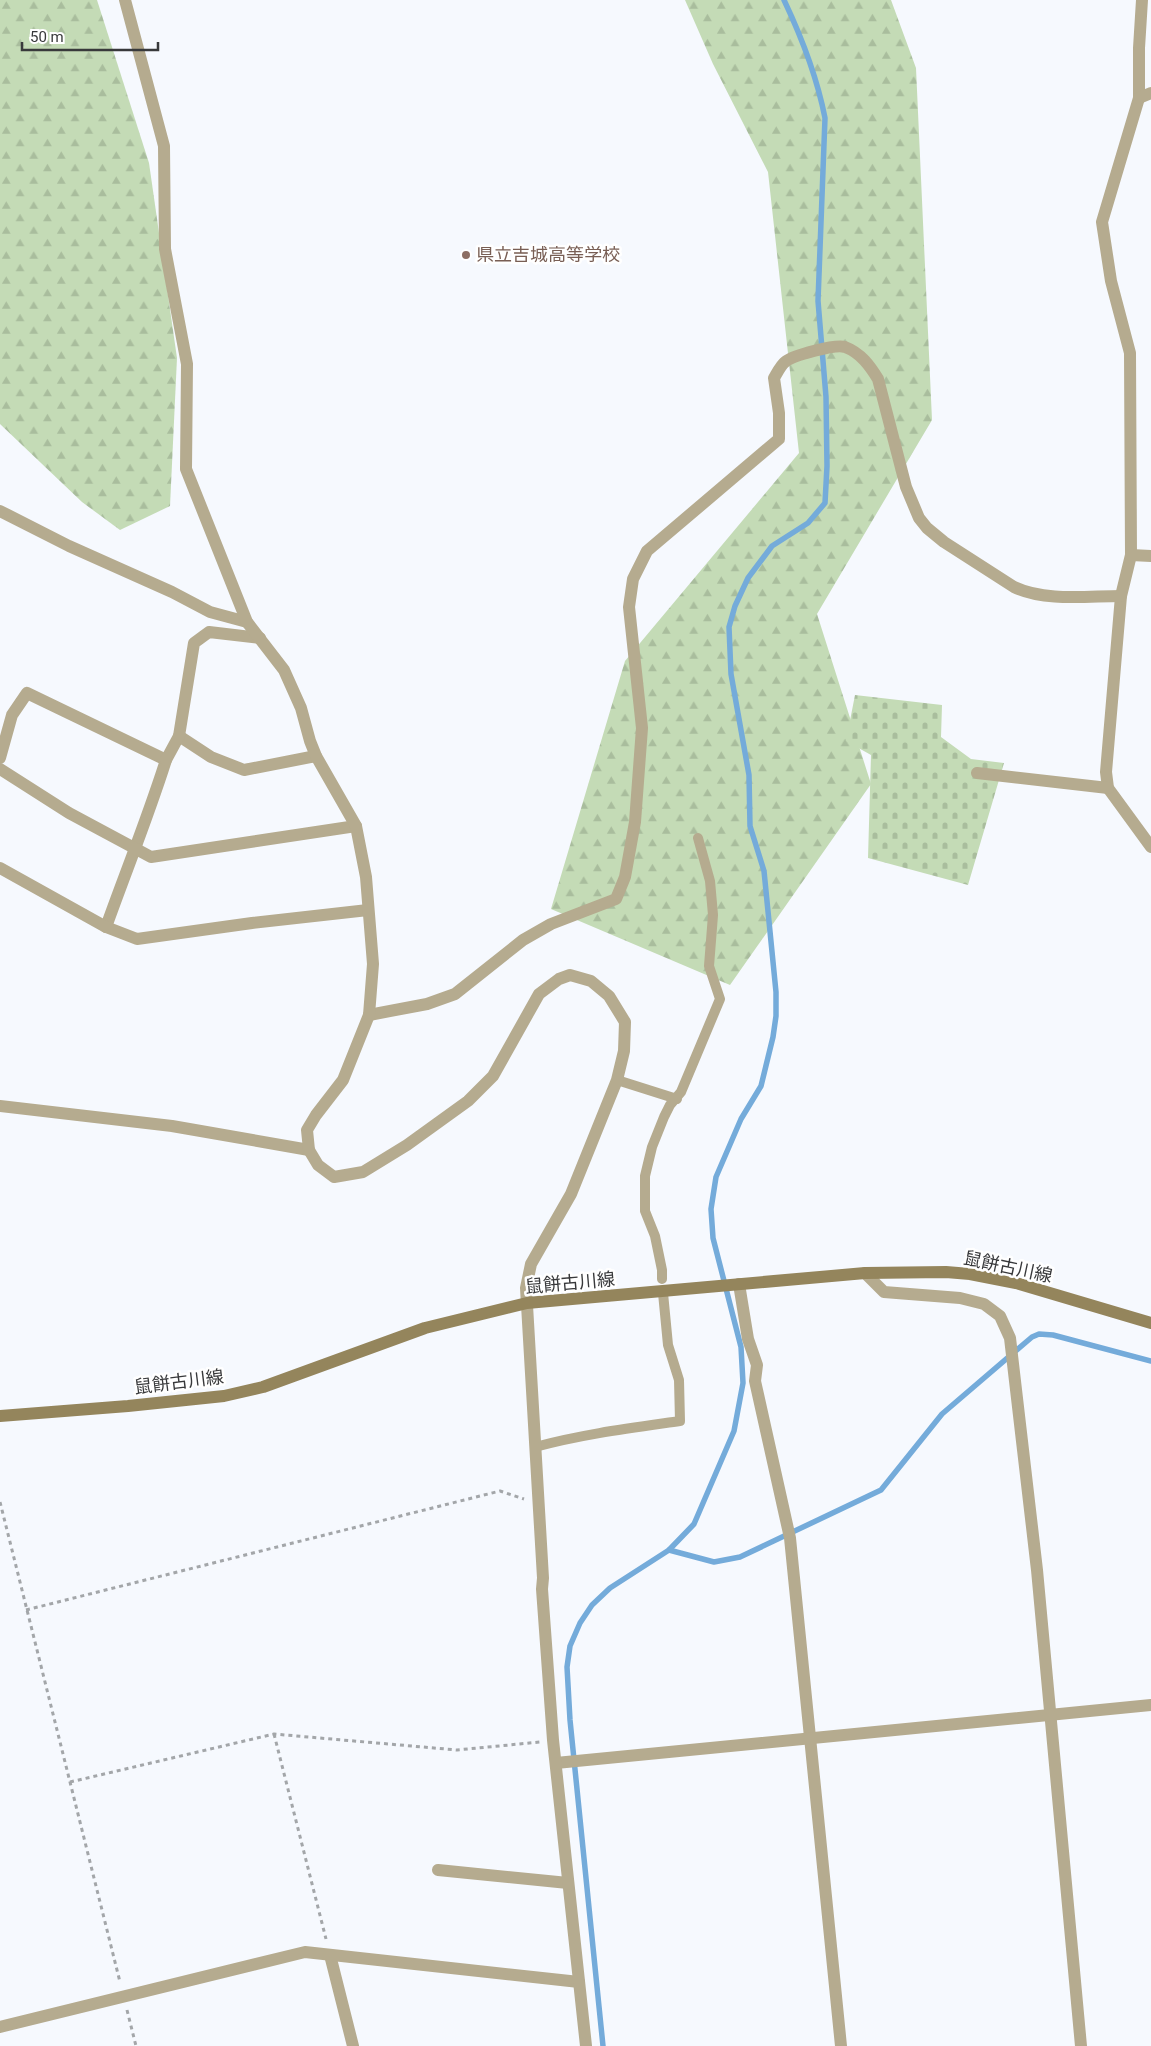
<svg xmlns="http://www.w3.org/2000/svg" width="1151" height="2046" viewBox="0 0 1151 2046" font-family="Roboto,'Noto Sans JP',sans-serif">
<style>
.forest{fill:url(#forest-firs)}
.cemetery{fill:url(#cemetery-stones)}
.lines{fill:none;stroke-linecap:round;stroke-linejoin:round}
.stream{stroke:#74abda;stroke-width:5.5}
.path{stroke:#a3a6a9;stroke-width:3;stroke-dasharray:4 4;stroke-linecap:butt}
.service{stroke:#b5ab8f;stroke-width:10}
.minor{stroke:#b5ab8f;stroke-width:12}
.tertiary{stroke:#b5ab8f;stroke-width:12}
.secondary{stroke:#94855c;stroke-width:12}
.education-dot{fill:#8d6e63;stroke:#fff;stroke-width:2}
.labels{text-anchor:middle;stroke-width:5;stroke-linejoin:round;paint-order:stroke}
.education-label{font-size:18px;fill:#785e54;stroke:#fff;text-anchor:start}
.street-label{font-size:18px;fill:#38393b;stroke:#fff}
</style>
<defs>
<pattern id="forest-firs" width="22" height="20" patternUnits="userSpaceOnUse" patternTransform="scale(1.25)"><rect width="22" height="20" fill="#c4dbb6"/><path d="M5 1l3.5 6h-7zM16 11l3.5 6h-7z" fill="#a9bd9d"/></pattern>
<pattern id="cemetery-stones" width="16" height="16" patternUnits="userSpaceOnUse" patternTransform="scale(1.25)"><rect width="16" height="16" fill="#c4dbb6"/><path d="M2 7V4a2 2 0 0 1 4 0v3zM10 15v-3a2 2 0 0 1 4 0v3z" fill="#a9bd9d"/></pattern>
</defs>
<rect width="100%" height="100%" fill="#f6f9fe"/>
<g class="forest">
<path d="M0 0H97L149 163 177 358 170 506 120 530 82 502 0 424Z"/>
<path d="M685 0H891L916 68 932 420 817 614 871 784 730 985 551 909 625 661 799 453 768 172 713 64Z"/>
</g>
<path class="cemetery" d="M855 695 942 705 941 737 971 759 1004 763 968 885 868 858 871 755 846 741Z"/>
<g class="lines">
<g class="stream">
<path d="M669 1550 714 1562 740 1557 881 1490 942 1414 1032 1337 1039 1334 1053 1335 1151 1361"/>
<path d="M603 2046 570 1720 567 1667 570 1646 580 1623 592 1605 610 1588 669 1550 694 1524 734 1431 743 1383 741 1347 713 1238 711 1209 716 1177 741 1119 761 1086 773 1037 776 1016V992L764 871 750 826 749 775 731 674 729 627 735 606 748 578 772 546 808 523 825 503 827 466 826 397 818 301 825 118C817 77 802 38 784 0"/>
</g>
<g class="path">
<path d="M0 1502 120 1982"/>
<path d="M26 1610 500 1491 524 1499"/>
<path d="M274 1734 326 1939"/>
<path d="M70 1782 274 1734 457 1750 540 1742"/>
<path d="M127 2010 136 2046"/>
</g>
<g class="service">
<path d="M617 1080 677 1099"/>
<path d="M662 1279V1270L655 1236 645 1211V1176L652 1147 664 1117 670 1105 681 1092 720 999 709 966 713 915 710 881 698 838"/>
<path d="M535 1447C583 1434 631 1428 680 1421L679 1380 668 1345 663 1293"/>
</g>
<g class="minor">
<path d="M1142 0 1139 48V98L1102 222 1111 281 1130 353 1131 555 1121 596 1106 772 1108 788 1151 847"/>
<path d="M1139 98 1151 93"/>
<path d="M0 511 69 546 172 592 210 612 247 622"/>
<path d="M1131 555 1151 556"/>
<path d="M179 736 211 757 244 770 316 756"/>
<path d="M0 758 12 715 27 693 166 760C148 817 126 871 106 927"/>
<path d="M166 760 179 736 194 643 209 632 260 638"/>
<path d="M0 769 69 813 151 857 356 826"/>
<path d="M977 773 1108 788"/>
<path d="M0 868 106 927 137 939 252 923 368 910"/>
<path d="M369 1015 427 1004 455 994 523 940 551 924 616 899 625 877 635 822 642 728 629 607 633 579 647 551 779 439V413L774 378C777 373 781 365 785 362 793 355 836 344 845 347 861 353 870 366 878 379L906 487 919 518 927 528 944 542 1014 587C1046 602 1087 596 1121 596"/>
<path d="M0 1106 172 1126 309 1150"/>
<path d="M865 1273 884 1292 960 1298 984 1304 1000 1316 1010 1338 1037 1570 1081 2046"/>
<path d="M739 1284 748 1339 757 1365 755 1381 790 1538 841 2046"/>
<path d="M556 1763 1151 1705"/>
<path d="M438 1870 568 1883"/>
<path d="M330 1955 353 2046"/>
<path d="M0 2027 305 1952 579 1982"/>
</g>
<path class="tertiary" d="M125 0 164 146 165 249 187 364 186 469 247 622 284 670 301 708 310 741 316 756 356 826 366 877 373 964 369 1015 343 1080 316 1115 307 1130 309 1150 318 1165 334 1177 363 1172 407 1145 468 1101 493 1076 539 994 559 979 570 975 591 981 609 996 625 1022 624 1051 617 1080 571 1194 531 1264 526 1288 543 1578 542 1589 553 1740 586 2046"/>
<path class="secondary" d="M0 1416 128 1406 224 1396 263 1387 425 1328 527 1303 865 1273 946 1272 970 1274 1016 1283 1151 1323"/>
</g>
<circle class="education-dot" cx="466" cy="255" r="5"/>
<g class="labels">
<g class="education-label">
<text x="476" y="261">県立吉城高等学校</text>
</g>
<g class="street-label">
<text transform="translate(1008 1267) rotate(12)" y="6">鼠餅古川線</text>
<text transform="translate(570 1283) rotate(-5)" y="6">鼠餅古川線</text>
<text transform="translate(179 1382) rotate(-7)" y="6">鼠餅古川線</text>
</g>
</g>
<path d="M22 42v8h136v-8" fill="none" stroke="#38393b" stroke-width="2.5"/>
<text x="30" y="42" font-size="15" fill="#38393b" stroke="#ffffff" stroke-width="4" paint-order="stroke">50 m</text>
</svg>
